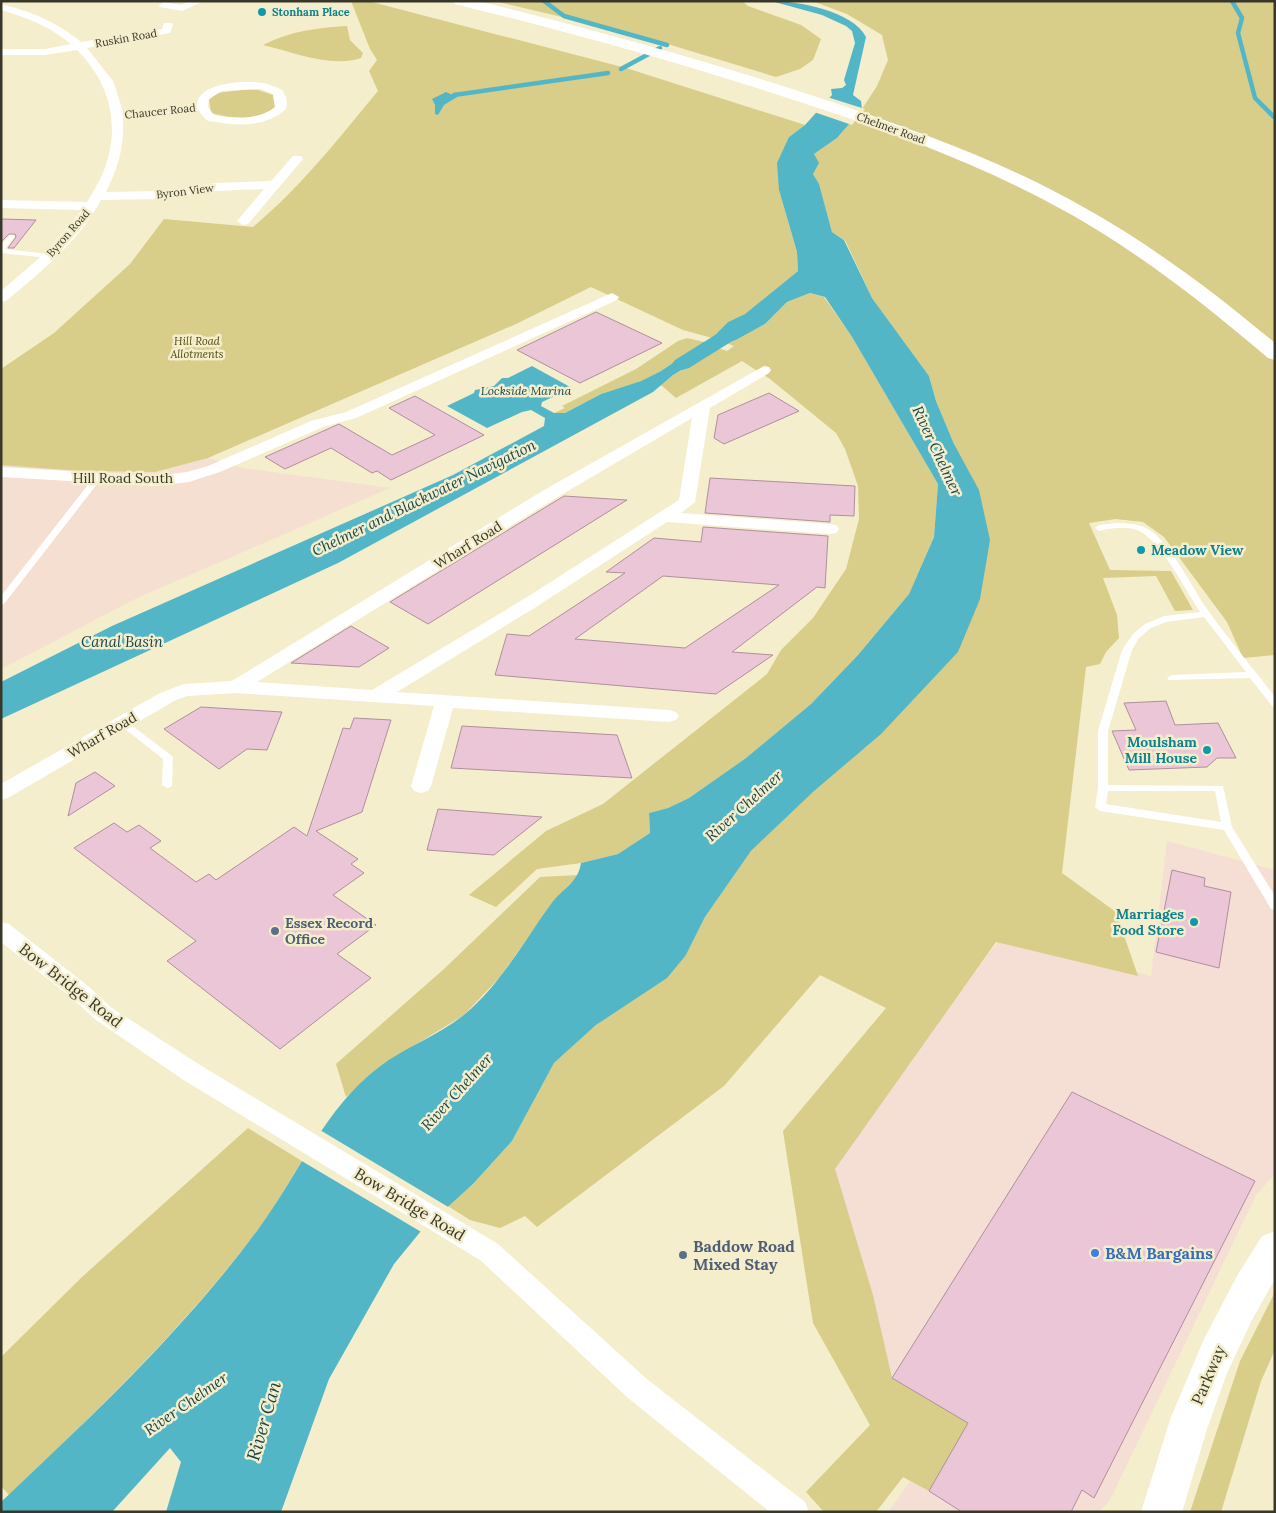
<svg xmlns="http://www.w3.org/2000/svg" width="1276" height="1513" viewBox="0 0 1276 1513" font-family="Lora,serif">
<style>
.commercial{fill:#f5ded3}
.industrial{fill:#f4dfd0}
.green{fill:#d8cd89}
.water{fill:#52b6c7}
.pier{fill:#f4eecc}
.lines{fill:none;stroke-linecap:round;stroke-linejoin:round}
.stream{stroke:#52b6c7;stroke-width:4.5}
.canal{fill:#52b6c7;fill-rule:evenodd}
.building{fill:#eac6d6;stroke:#b08f9e;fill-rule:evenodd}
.lane{fill:#fff;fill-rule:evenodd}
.street{fill:#fff;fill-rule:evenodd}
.primary{fill:#fff;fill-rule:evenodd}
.culture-dot{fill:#0f9aa8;stroke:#f4eecc;stroke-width:2}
.service-dot{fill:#5c6f8a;stroke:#f4eecc;stroke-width:2}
.shop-dot{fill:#3f7fe0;stroke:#f4eecc;stroke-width:2}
.labels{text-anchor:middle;stroke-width:5;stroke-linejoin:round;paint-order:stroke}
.far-culture-label{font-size:11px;font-weight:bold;fill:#0d838f;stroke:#f4eecc;text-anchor:start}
.far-street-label{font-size:11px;fill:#393729;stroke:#f4eecc}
.far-park-label{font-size:11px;font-style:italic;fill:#51470d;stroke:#f4eecc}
.far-water-label{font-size:12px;font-style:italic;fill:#19464d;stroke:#f4eecc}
.street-label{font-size:14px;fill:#393729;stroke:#f4eecc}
.culture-label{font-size:14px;font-weight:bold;fill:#0d838f;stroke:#f4eecc;text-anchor:end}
.service-label{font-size:14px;font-weight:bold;fill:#4e5e75;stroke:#f4eecc;text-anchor:start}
.water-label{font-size:15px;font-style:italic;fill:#19464d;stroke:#f4eecc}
.near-street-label{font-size:16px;fill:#393729;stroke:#f4eecc}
.near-service-label{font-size:16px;font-weight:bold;fill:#4e5e75;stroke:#f4eecc;text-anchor:start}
.near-shop-label{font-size:16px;font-weight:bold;fill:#366cbe;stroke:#f4eecc;text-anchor:start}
.near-water-label{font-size:18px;font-style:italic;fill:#19464d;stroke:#f4eecc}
</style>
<rect width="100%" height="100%" fill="#f4eecc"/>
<path class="commercial" d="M1167 841 1275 870V1174L1256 1195 1110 1500 1099 1512H888L952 1424 884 1378 828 1169 1002 936 1151 976Z"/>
<path class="industrial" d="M208 458 242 468 390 488 137 598 1 669V465L80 471 155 472Z"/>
<g class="green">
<path d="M351 1H368L626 68 805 125 789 137 779 190 797 252 798 271 745 314 728 322 712 338 683 330 591 287 516 324 208 458 155 472 80 471 1 465V369L54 333 130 264 164 219 253 227C301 187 338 139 378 91L369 71 377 60 370 49Z"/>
<path d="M494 1H742L748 6 801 25 821 39 813 60 800 69 776 77 638 35Z"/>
<path d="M812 1H1275V655L1243 658 1227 622 1164 537 1143 522 1116 519 1089 523 1110 570 1171 571 1193 610 1175 611 1156 576 1103 578 1117 615 1119 638 1106 652 1100 664 1086 667 1062 873 1116 912 1138 976 996 942 835 1169 873 1295 892 1378 968 1423 929 1491 903 1477 876 1512H824L806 1492 870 1425 813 1323 783 1131 886 1008 820 975 724 1086 537 1227 525 1216 500 1228 470 1220 448 1206 473 1184 512 1141 554 1063 596 1025 686 955 705 917 751 851 958 652 954 444 936 401 929 376 872 298 845 240 832 232 819 185 813 174 814 154 837 138 862 109 877 86 888 60 882 35 847 14Z"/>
<path d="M347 26 350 40 363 53 361 58C331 68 293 52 263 45 290 31 317 28 347 26Z"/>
<path d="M249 89 258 90 273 95 275 108 269 114 238 119 211 113 209 100 217 93Z"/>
<path d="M810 293 824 297 852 337 938 484 934 537 909 594 858 655 811 704 746 758 689 798 668 808 649 813 650 833 618 854 581 863 537 869 496 907 469 895 546 831 603 804 767 674 781 650 813 618 846 569 859 519 858 486 845 449 836 433 770 379 742 361 676 398 661 385 673 375 719 348 727 351 734 346 726 343 736 340 765 324 787 302Z"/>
<path d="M687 338 704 342 661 371 641 381 601 394 565 413H554L565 408 562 406 636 369 678 341Z"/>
<path d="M579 875 553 902 500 977 464 1015 379 1067 346 1097 336 1064 444 969 540 877Z"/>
<path d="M248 1128 302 1161C288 1183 275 1207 259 1228 186 1326 97 1411 9 1495L1 1486V1357L82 1277Z"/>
<path d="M1275 1292V1350L1261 1381 1221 1512H1190L1240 1361Z"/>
</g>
<g class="water">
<path d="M771 1C798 1 853 11 866 37L853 95 861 101 862 109 837 138 814 154 819 163 813 174 819 184 832 232 844 240 872 298 929 376 936 401 954 444 979 490 990 540 980 599 958 652 881 734 814 791 751 851 705 917 686 955 667 978 596 1025 554 1063 512 1141 473 1184 421 1231 394 1264 329 1379 281 1512H166L181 1462 170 1448 112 1512H1V1502C92 1416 185 1329 259 1228 299 1174 324 1109 379 1067 405 1047 440 1035 465 1014 501 984 524 941 551 904 562 889 578 883 581 863L618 854 650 833 649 813 668 808 689 798 746 758 811 704 858 655 909 594 934 537 938 484 852 337 825 297 810 293 787 302 765 324 736 340 726 343 712 338 728 322 745 314 798 271 797 252 779 190 777 163 789 137 805 125 832 95 831 89 842 88 846 85 844 80 855 43 852 31 846 26 822 15Z"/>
<path d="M446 92 457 97 444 105 438 115 435 114V105L432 99Z"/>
<path d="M704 342 719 348 673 375 653 392 338 563 1 719V682L112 626 453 475 544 426 545 418 531 410 522 412 487 428 447 406 474 393 475 390 494 386 502 378H508L532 366 572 388 542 402 541 406 554 413H565L601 394 641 381 661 371Z"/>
</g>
<g class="pier">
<path d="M827 97 865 109 852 125 814 112Z"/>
<path d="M320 1130 450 1208 423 1233 300 1160Z"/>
</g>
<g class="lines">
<g class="stream">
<path d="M544 1 564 16 667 45"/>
<path d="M1232 1 1242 18 1238 33 1255 98 1275 118"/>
<path d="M621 69 660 48"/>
<path d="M454 95 608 73"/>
</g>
<path class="canal" d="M751 315 758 317 760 321 758 325 689 368 682 370 675 368 672 364 675 360 744 317Z"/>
</g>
<g class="building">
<path d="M1 219 36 220 14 248H8L16 237 15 234H9L1 242Z"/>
<path d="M596 312 662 343 580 383 517 350Z"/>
<path d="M769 393 799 411 724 444 714 438 718 415Z"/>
<path d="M415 396 484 435 391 480 377 471 372 473 331 448 285 469 265 457 339 424 392 455 435 435 389 408Z"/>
<path d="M710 478 855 486 854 516 830 515V522L705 513Z"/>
<path d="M564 496 627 500 428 624 390 602Z"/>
<path d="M703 527 828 536 825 588 817 587 732 652 773 655 716 694 495 675 507 634 529 636 625 573 606 572 654 538 701 542ZM663 576 779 585 685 648 575 639Z"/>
<path d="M351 626 389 648 359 667 291 663Z"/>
<path d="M1166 701 1175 725 1218 723 1236 758H1217L1207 767 1129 770 1112 731 1136 730 1124 703Z"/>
<path d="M201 707 282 712 267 750 247 749 219 769 164 729Z"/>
<path d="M354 718 391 720 362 812 316 831 358 859 351 864 364 873 333 895 376 925 337 954 371 978 280 1049 167 961 196 941 74 848 114 823 127 832 139 825 161 841 150 848 196 882 209 874 216 880 294 827 307 836 343 728 350 729Z"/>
<path d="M462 726 617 735 632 778 451 768Z"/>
<path d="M95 772 115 786 68 816 76 783Z"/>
<path d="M438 809 542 817 494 855 427 850Z"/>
<path d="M1172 870 1205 878 1204 886 1231 892 1219 968 1156 952Z"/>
<path d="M1072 1092 1255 1181 1094 1498 1082 1490 1071 1512H962L929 1491 968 1423 892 1378Z"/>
</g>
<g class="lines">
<g class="lane">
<path d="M10 235 15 236 5 249 48 254 51 256 48 258 1 253V245Z"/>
<path d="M94 477H97L101 479 4 604 1 605V596Z"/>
<path d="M1117 523C1129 523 1141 524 1151 531 1173 547 1191 586 1207 609 1229 640 1253 668 1275 697V707L1272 706 1250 678 1169 680 1167 678 1172 675 1246 672 1204 617 1166 622 1151 628 1139 638 1132 650 1108 731V785L1223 786 1232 827 1275 896V910L1271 909 1224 830 1100 811 1095 807 1098 788V731L1122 650 1133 634 1145 624 1164 616 1200 612C1186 591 1160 539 1137 530 1125 526 1111 528 1099 531L1095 528 1099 525ZM1108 791H1215L1221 822 1106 804Z"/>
<path d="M123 720 126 721 172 756 173 758 172 785 171 787 167 788 162 785 163 759 120 725 118 723Z"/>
</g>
<g class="street">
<path d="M190 1H204L182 11 160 7 159 5 164 2 181 5Z"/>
<path d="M1 4C32 12 57 22 81 42L162 29 164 23H172L173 25 170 33 87 48 113 81 123 111 197 104C199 82 246 80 263 83 269 84 276 87 282 90 286 95 289 104 285 110 264 128 235 126 210 121L206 120 199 111 123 118C124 147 119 166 106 192L163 191 215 183 271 181 293 156H301L303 159 248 224 243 225 237 221 264 189 215 191 163 199 101 200C80 240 41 272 6 301L1 302V291L45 253 82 210 1 208V200L87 202C92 193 98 184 102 175 122 130 111 83 77 50L45 55H1V49H45L71 44C49 26 28 18 1 10ZM261 89 273 94 275 107C259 120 238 118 218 116L214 115 208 107 209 99 222 91Z"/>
<path d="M612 293 619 297 617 300 356 418 323 427 220 472 189 482 155 486 1 477V467L155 476 187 472 208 466 311 421 346 412Z"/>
<path d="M764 366 769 367 771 370 769 373 710 408 695 502 681 513 830 524 836 525 839 529 836 533 830 534 667 522 536 607 397 692 669 710 676 712 679 716 676 720 669 722 453 708 431 786 428 791 421 793 414 791 411 786 434 706 236 693 187 696 174 701 8 798 1 800V784L160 693 184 684 232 681 544 490ZM692 418 679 500 524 599 372 690 257 682 556 498Z"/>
<path d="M1 922 9 924 88 986 112 1008 200 1065 498 1244 648 1380 805 1502 809 1512H770L628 1398 480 1260 182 1079 96 1020 72 998 1 942Z"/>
</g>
<g class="primary">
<path d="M453 1H478C599 31 719 64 838 104 922 133 1007 163 1085 208 1153 246 1215 293 1275 343V360L1268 358C1206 305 1142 255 1072 215 991 169 903 136 815 107 696 67 576 34 455 4Z"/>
<path d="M1275 1231V1279L1252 1320 1227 1373 1207 1429 1182 1512H1141L1171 1417 1204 1339 1237 1276 1262 1236Z"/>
</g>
</g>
<g class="culture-dot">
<circle cx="262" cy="12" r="5"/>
<circle cx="1141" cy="550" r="5"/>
<circle cx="1207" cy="750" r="5"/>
<circle cx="1194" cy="922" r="5"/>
</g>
<g class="service-dot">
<circle cx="275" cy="931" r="5"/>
<circle cx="683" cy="1255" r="5"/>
</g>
<circle class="shop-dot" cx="1095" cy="1253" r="5"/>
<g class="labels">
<g class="far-culture-label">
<text x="272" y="16">Stonham Place</text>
</g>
<g class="far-street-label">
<text transform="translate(126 38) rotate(-10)" y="4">Ruskin Road</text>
<text transform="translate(160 111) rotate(-6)" y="4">Chaucer Road</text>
<text transform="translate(891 128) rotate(20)" y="4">Chelmer Road</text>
<text transform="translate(185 191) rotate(-7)" y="4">Byron View</text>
<text transform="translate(68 233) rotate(-49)" y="4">Byron Road</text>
</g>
<g class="far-park-label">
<text x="197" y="345">Hill Road<tspan x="197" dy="13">Allotments</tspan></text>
</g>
<g class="far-water-label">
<text x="526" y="395">Lockside Marina</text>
</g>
<g class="street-label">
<text x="123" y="483">Hill Road South</text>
<text transform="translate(468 545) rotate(-32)" y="5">Wharf Road</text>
<text transform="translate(102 735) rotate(-30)" y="5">Wharf Road</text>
</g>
<g class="culture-label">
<text x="1151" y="555" text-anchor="start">Meadow View</text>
<text x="1197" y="747">Moulsham<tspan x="1197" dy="16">Mill House</tspan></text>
<text x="1184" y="919">Marriages<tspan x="1184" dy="16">Food Store</tspan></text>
</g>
<g class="service-label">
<text x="285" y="928">Essex Record<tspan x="285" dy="16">Office</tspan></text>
</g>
<g class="water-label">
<text transform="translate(937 451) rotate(65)" y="5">River Chelmer</text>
<text transform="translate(424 498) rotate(-26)" y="5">Chelmer and Blackwater Navigation</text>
<text x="122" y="647">Canal Basin</text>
<text transform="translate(744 806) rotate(-42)" y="5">River Chelmer</text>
<text transform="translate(457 1092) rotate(-48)" y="5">River Chelmer</text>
<text transform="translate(186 1404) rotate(-35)" y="5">River Chelmer</text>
</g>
<g class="near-street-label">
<text transform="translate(71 985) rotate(38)" y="6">Bow Bridge Road</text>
<text transform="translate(410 1204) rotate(31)" y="6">Bow Bridge Road</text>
<text transform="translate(1208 1375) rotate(-67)" y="6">Parkway</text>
</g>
<g class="near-service-label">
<text x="693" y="1252">Baddow Road<tspan x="693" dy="18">Mixed Stay</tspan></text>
</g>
<g class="near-shop-label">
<text x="1105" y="1259">B&amp;M Bargains</text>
</g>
<g class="near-water-label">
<text transform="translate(264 1421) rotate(-74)" y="6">River Can</text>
</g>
</g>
<rect width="1276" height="1513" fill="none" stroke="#393729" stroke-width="5"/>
</svg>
